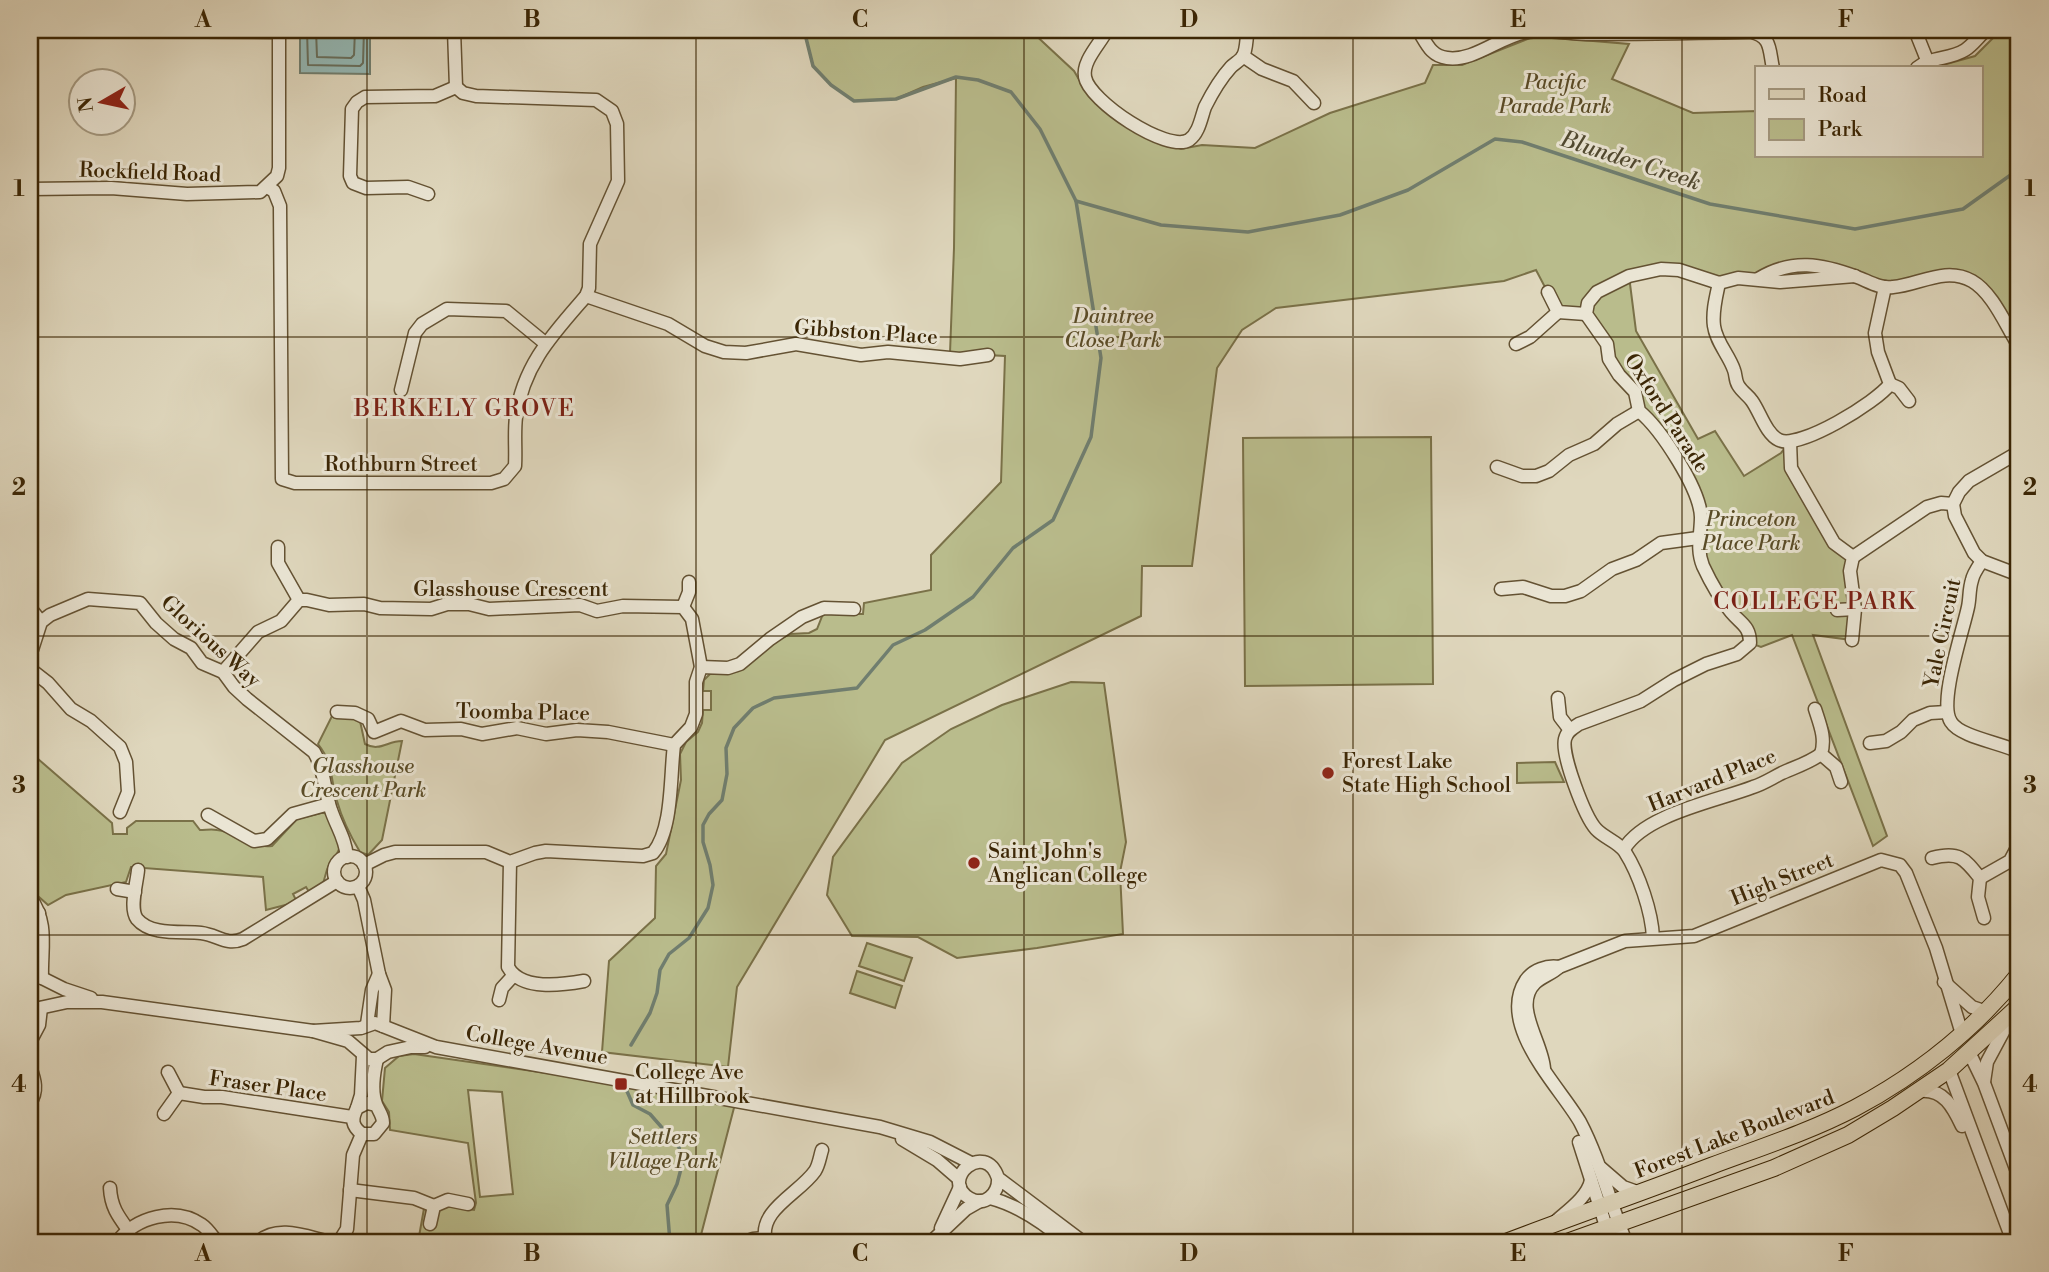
<svg xmlns="http://www.w3.org/2000/svg" width="2049" height="1272" viewBox="0 0 2049 1272" font-family="'Libre Bodoni',serif">
<style>
.green{fill:#b9bc8c;stroke:#7a7148;stroke-width:2;fill-rule:evenodd}
.water{fill:#94b8b5;stroke:#707e6f;stroke-width:2}
.lines{fill:none;stroke-linecap:round;stroke-linejoin:round}
.shore{stroke:#686f5d;stroke-width:2}
.stream{stroke:#707e6f;stroke-width:3.5}
.minor-casing{stroke:#645233;stroke-width:15}
.major-casing{stroke:#3b2605;stroke-width:18}
.minor{stroke:#eae5d4;stroke-width:12}
.major{stroke:#dfd7bd;stroke-width:16}
.grid{fill:none;stroke:#3b2605;stroke-width:2;stroke-opacity:0.55}
.poi-dot{fill:#8f2418;stroke:#eae5d4;stroke-width:2.5}
.labels{text-anchor:middle;stroke-width:6;stroke-linejoin:round;paint-order:stroke}
.park-label{font-size:21px;font-style:italic;fill:#5a4c27;stroke:#eae5d4}
.street-label{font-size:21px;fill:#3b2605;stroke:#eae5d4}
.poi-label{font-size:21px;fill:#3b2605;stroke:#eae5d4;text-anchor:start}
.water-label{font-size:23px;font-style:italic;fill:#514a31;stroke:#eae5d4}
.neighbourhood-label{font-size:23px;letter-spacing:2px;fill:#7a1f14;stroke:#eae5d4}
.neatline{fill:none;stroke:#3b2605;stroke-width:2.5}
.grid-label{font-size:23px;text-anchor:middle;font-weight:bold;fill:#3b2605}
</style>
<rect width="100%" height="100%" fill="#dfd7bd"/>
<filter id="stains"><feTurbulence type="fractalNoise" baseFrequency=".00286" numOctaves="4"/><feColorMatrix values="0 0 0 0 .2 0 0 0 0 .09 0 0 0 0 .02 0 0 0 .5 -.17"/></filter>
<radialGradient id="worn" r=".72"><stop offset=".6" stop-color="#630" stop-opacity="0"/><stop offset="1" stop-color="#630" stop-opacity=".3"/></radialGradient>
<g class="green">
<path d="M804 30H1030L1074 71 1087 93 1145 136 1181 149 1202 145 1255 148 1330 113 1425 83 1433 65H1462L1530 38 1545 37 1629 44 1612 79 1693 113 1757 111V156H1981V68H1932L1975 56 2001 30H2019V346L1984 290 1949 276 1895 287 1855 276 1719 283 1679 270 1629 276 1636 331 1698 439 1715 431 1744 476 1781 453 1790 442 1791 468 1834 543 1853 557 1852 640 1813 635 1887 836 1873 846 1792 635 1761 647 1750 643 1703 566 1698 501 1589 322 1558 312 1536 270 1504 281 1276 308 1242 330 1217 368 1192 566H1142L1141 616 885 740 737 987 728 1067 602 1052 609 961 655 918 656 866 666 854 681 780 680 754 686 742 698 732 702 723 703 710H711V691H703L704 680 710 674 739 671 770 644 790 634 809 633 817 629 823 614H863L864 603 931 590V555L1001 482 1005 356 950 353 954 248 956 78 923 87 896 99 854 101 831 85 813 66Z"/>
<path d="M1431 437 1433 684 1245 686 1243 438Z"/>
<path d="M1071 682 1104 683 1126 842 1120 872 1123 934 1037 948 957 958 918 937 852 936 827 895 833 857 902 763 951 729 1002 705Z"/>
<path d="M332 716 356 717 360 721 365 744C380 752 387 741 402 741L382 840 368 855 360 852C351 837 342 819 337 801 330 779 334 764 318 744Z"/>
<path d="M30 752 112 823 113 834H127V828L136 821H193L200 830C206 830 212 829 217 830 238 832 245 848 272 846L297 819 321 813H325C332 821 342 838 339 849 338 854 333 858 330 863 321 879 330 881 311 895L306 887 293 894 297 902 266 910 263 877 131 867 126 882 66 895 48 905 30 889Z"/>
<path d="M1555 762 1564 782 1517 783V763Z"/>
<path d="M867 943 912 958 904 981 859 966Z"/>
<path d="M857 971 902 986 895 1008 850 993Z"/>
<path d="M414 1054 736 1100 701 1235 709 1242H418L425 1203 474 1210 476 1203 468 1143 390 1130 389 1112 382 1101 385 1068 399 1056ZM468 1090 502 1092 513 1194 480 1197Z"/>
</g>
<path class="water" d="M300 31 370 32V74L300 73Z"/>
<g class="lines">
<g class="shore">
<path d="M307 30 308 65 360 66 363 63 364 30"/>
<path d="M316 30 317 57 351 58 354 55 355 30"/>
</g>
<g class="stream">
<path d="M804 30 813 66 831 85 854 101 896 99 956 77 978 80 1011 92 1040 129 1076 201 1161 225 1248 232 1340 215 1408 190 1495 139 1522 142 1710 204 1855 229 1963 209 2019 169"/>
<path d="M631 1045 650 1013 657 993 660 970 669 954 689 938 708 908 713 885 710 865 703 842V825L709 814 722 800 727 774 726 748 734 728 753 708 774 698 857 688 893 645 925 630 973 597 1013 548 1053 520 1091 437 1101 358 1076 201"/>
<path d="M626 1089 633 1105 650 1114 679 1147 682 1165 677 1184 667 1205 670 1242"/>
</g>
<defs>
<g id="minor">
<path d="M454 30 456 87"/>
<path d="M1107 30C1100 44 1082 61 1085 77 1089 101 1167 153 1189 140 1199 133 1201 118 1205 107 1212 93 1221 78 1231 67 1235 63 1241 60 1243 56 1247 49 1246 37 1248 30"/>
<path d="M1418 30C1426 42 1430 56 1447 58 1474 62 1500 36 1527 32 1547 29 1570 34 1591 34 1644 34 1697 33 1751 32 1772 36 1769 51 1773 68"/>
<path d="M1915 30 1927 60"/>
<path d="M99 31 279 32"/>
<path d="M1243 56 1262 69 1293 81 1314 103"/>
<path d="M1917 68C1932 56 1949 60 1965 50 1973 45 1979 36 1986 30"/>
<path d="M267 187 274 191 280 206 282 479 295 483H491L504 479 515 466C516 450 514 433 516 417 523 365 553 334 586 296L589 288 590 244 618 181 617 124 612 111 596 100 476 96 463 93 456 87"/>
<path d="M30 189 111 188 187 194 260 192 277 176 279 168V30"/>
<path d="M428 194 408 187 366 188 353 183 350 176 352 109 357 102 365 97 435 96 456 87"/>
<path d="M1758 279C1792 258 1822 264 1857 277 1868 281 1880 289 1893 287 1919 285 1945 266 1972 281 1993 293 2006 326 2019 346"/>
<path d="M1719 283C1716 297 1712 312 1714 326 1716 342 1729 355 1734 370 1736 375 1735 380 1738 385 1742 392 1748 395 1752 401 1760 412 1766 434 1779 440 1799 450 1877 402 1890 384L1878 352 1875 333 1885 287"/>
<path d="M1548 292 1558 312 1586 314"/>
<path d="M586 296 668 324 705 346 724 352 746 353 796 344 861 355 888 352 960 359 988 355"/>
<path d="M1516 344 1530 337 1558 312"/>
<path d="M1890 384 1899 388 1909 401"/>
<path d="M401 390 415 333 422 324 447 309 506 311 545 343"/>
<path d="M1790 442 1791 468 1834 543 1853 557 1850 571 1855 609 1852 640"/>
<path d="M2019 452 1969 481 1959 492 1953 504 1955 516 1974 553 1982 561 2019 575"/>
<path d="M1497 467 1522 476H1536L1549 471 1569 455 1594 444 1617 424 1639 411"/>
<path d="M278 547V563L299 600"/>
<path d="M1853 557 1927 507 1941 503 1953 504"/>
<path d="M1982 561C1978 567 1973 574 1972 580 1969 589 1970 598 1968 607 1963 631 1938 703 1951 722 1960 737 2002 743 2019 752"/>
<path d="M1501 589 1523 587 1551 596H1565L1581 591 1612 569 1636 560 1661 543 1698 538"/>
<path d="M683 607 689 592V582"/>
<path d="M30 608 41 622"/>
<path d="M1837 610 1855 609"/>
<path d="M30 656 41 622 50 615 88 599 140 603 156 623 174 639 191 648 202 663 223 672 234 687 247 699 314 752C325 770 324 791 331 810 337 828 345 837 347 857"/>
<path d="M701 667 728 668 740 664 770 639 802 617 824 608 854 609"/>
<path d="M30 669 48 683 71 709 91 721 120 747 126 762 128 792 120 812"/>
<path d="M223 672 258 632 281 621 299 600H307L329 605 364 604 380 608 431 609 447 604H469L489 609 580 605 597 611 623 606 683 607 692 619 701 667 696 682V714L691 727 674 745C670 776 673 829 653 853L643 856 546 851 535 853 510 862 486 852H395L384 855 364 865"/>
<path d="M1558 698 1560 717 1570 730"/>
<path d="M1815 709C1820 725 1826 738 1821 754L1836 767 1841 782"/>
<path d="M337 712 355 713 368 719 374 732 401 721 425 730 461 729 482 734 517 728 546 734 577 730 608 732 674 745"/>
<path d="M1870 743 1886 741 1901 732 1913 720 1930 713 1947 712"/>
<path d="M208 815 254 841 267 839 293 814 329 804"/>
<path d="M1624 849C1645 814 1717 801 1753 787 1763 784 1772 778 1782 773 1795 767 1809 763 1821 754"/>
<circle cx="350" cy="872" r="16"/>
<path d="M1932 858C1959 851 1964 858 1980 878L1978 897 1984 918"/>
<path d="M510 862 508 967C521 991 562 985 584 981"/>
<path d="M138 870C137 883 129 908 137 919 151 936 182 931 201 933 218 935 226 946 243 939L337 881"/>
<path d="M1980 878 2010 861 2019 844"/>
<path d="M358 886 364 900 379 974 385 990 383 1026"/>
<path d="M117 889 135 892"/>
<path d="M30 897C49 924 41 948 42 978"/>
<path d="M1653 938C1652 912 1639 874 1625 852 1619 842 1604 838 1596 829 1585 817 1561 755 1565 739 1567 731 1573 728 1579 724L1641 701 1674 680 1706 664 1737 654 1750 643C1750 626 1741 624 1731 612 1721 600 1710 581 1703 566 1696 549 1701 534 1701 517 1700 489 1661 429 1639 411L1635 392 1619 375 1609 359 1607 344 1586 314 1588 303 1597 292 1629 276 1661 269 1679 270 1719 283 1738 278 1780 282 1855 276"/>
<path d="M30 951 32 932 39 913"/>
<path d="M1559 967C1547 965 1533 970 1526 980 1496 1025 1560 1087 1580 1122 1600 1160 1610 1203 1626 1242"/>
<path d="M30 975 38 976 64 989 91 998"/>
<path d="M1944 982 1972 1007 1984 1011"/>
<path d="M499 1000 502 988 513 976"/>
<path d="M30 1010 67 1002H102L313 1031 348 1041 369 1059H377L388 1052 411 1047H425"/>
<path d="M367 1024 372 990 379 974"/>
<path d="M313 1031 361 1028 375 1023 436 1047 880 1127 930 1142 971 1163"/>
<path d="M30 1042 39 1025 41 1008"/>
<path d="M1969 1052 1984 1083 2019 1177"/>
<path d="M30 1067C35 1080 38 1091 30 1103"/>
<path d="M1544 1069C1543 1043 1512 1006 1535 983 1542 976 1552 974 1559 967L1625 941 1694 936 1881 860 1900 865 1906 873 1936 948 1962 1034"/>
<path d="M1949 1070 2013 1242"/>
<path d="M1984 1082 1987 1062 2010 1019"/>
<path d="M1920 1091C1944 1089 1953 1107 1962 1126"/>
<path d="M179 1093 204 1097H222L352 1117"/>
<path d="M376 1105 367 1103 357 1108C351 1120 352 1126 362 1134H374L383 1123C383 1114 377 1110 375 1101 371 1087 374 1072 377 1059"/>
<path d="M357 1108 361 1095 363 1056"/>
<path d="M164 1114 179 1093 168 1072"/>
<path d="M902 1139 937 1160 959 1179"/>
<path d="M1579 1142 1611 1242"/>
<path d="M1601 1168 1623 1187 1640 1193"/>
<path d="M998 1178C999 1193 985 1208 969 1198 939 1180 985 1139 998 1178L1083 1242"/>
<path d="M110 1188C111 1207 118 1216 129 1231"/>
<path d="M350 1190 414 1198 434 1206"/>
<path d="M990 1198C1017 1205 1045 1224 1066 1242"/>
<path d="M1555 1222C1567 1211 1588 1197 1591 1180"/>
<path d="M430 1224 434 1206 448 1200 468 1204"/>
<path d="M941 1228 960 1187"/>
<path d="M117 1242C136 1217 175 1206 202 1225 208 1229 212 1236 217 1242"/>
<path d="M258 1242C278 1224 307 1237 330 1242"/>
<path d="M339 1242 347 1229 353 1155 362 1134"/>
<path d="M745 1242 753 1239 765 1238"/>
<path d="M766 1242C757 1210 799 1194 815 1171 819 1165 820 1156 822 1150"/>
<path d="M931 1242 966 1209 980 1201"/>
</g>
<g id="major">
<path d="M1506 1242C1574 1216 1643 1192 1711 1166 1759 1148 1809 1132 1855 1108 1917 1075 1975 1029 2019 974"/>
<path d="M1567 1242 1774 1168 1848 1135 1893 1108 1949 1070 2019 1006"/>
</g>
</defs>
<use href="#minor" class="minor-casing"/>
<use href="#major" class="major-casing"/>
<use href="#minor" class="minor"/>
<use href="#major" class="major"/>
</g>
<path class="grid" d="M367 30V1242M696 30V1242M1024 30V1242M1353 30V1242M1682 30V1242M30 337H2019M30 636H2019M30 935H2019"/>
<g class="poi-dot">
<circle cx="1328" cy="773" r="7"/>
<circle cx="974" cy="863" r="7"/>
<rect x="614" y="1077" width="14" height="14" rx="3.5"/>
</g>
<g class="labels">
<g class="park-label">
<text x="1555" y="89">Pacific<tspan x="1555" dy="24">Parade Park</tspan></text>
<text x="1113" y="323">Daintree<tspan x="1113" dy="24">Close Park</tspan></text>
<text x="1751" y="526">Princeton<tspan x="1751" dy="24">Place Park</tspan></text>
<text x="363" y="773">Glasshouse<tspan x="363" dy="24">Crescent Park</tspan></text>
<text x="663" y="1144">Settlers<tspan x="663" dy="24">Village Park</tspan></text>
</g>
<g class="street-label">
<text transform="translate(150 172) rotate(2)" y="7">Rockfield Road</text>
<text transform="translate(866 332) rotate(4)" y="7">Gibbston Place</text>
<text transform="translate(1667 413) rotate(57)" y="7">Oxford Parade</text>
<text x="401" y="471">Rothburn Street</text>
<text x="511" y="596">Glasshouse Crescent</text>
<text transform="translate(1942 633) rotate(-78)" y="7">Yale Circuit</text>
<text transform="translate(211 641) rotate(42)" y="7">Glorious Way</text>
<text transform="translate(523 712) rotate(1)" y="7">Toomba Place</text>
<text transform="translate(1712 780) rotate(-22)" y="7">Harvard Place</text>
<text transform="translate(1782 879) rotate(-22)" y="7">High Street</text>
<text transform="translate(537 1045) rotate(10)" y="7">College Avenue</text>
<text transform="translate(268 1086) rotate(8)" y="7">Fraser Place</text>
<text transform="translate(1734 1134) rotate(-21)" y="7">Forest Lake Boulevard</text>
</g>
<g class="poi-label">
<text x="1342" y="768">Forest Lake<tspan x="1342" dy="24">State High School</tspan></text>
<text x="988" y="858">Saint John's<tspan x="988" dy="24">Anglican College</tspan></text>
<text x="635" y="1079">College Ave<tspan x="635" dy="24">at Hillbrook</tspan></text>
</g>
<g class="water-label">
<text transform="translate(1631 160) rotate(18)" y="8">Blunder Creek</text>
</g>
<g class="neighbourhood-label">
<text x="465" y="416">BERKELY GROVE</text>
<text x="1815" y="609">COLLEGE PARK</text>
</g>
</g>
<rect width="2049" height="1272" fill="none" stroke="#dfd7bd" stroke-width="77"/>
<rect x="1755" y="66" width="228" height="91" fill="#eae5d4" stroke="#a49981" stroke-width="2"/>
<rect x="1769" y="89" width="35" height="10" fill="#dfd7bd" stroke="#a49981" stroke-width="2"/>
<text x="1818" y="102" font-size="21" fill="#3b2605">Road</text>
<rect x="1769" y="119" width="35" height="21" fill="#b9bc8c" stroke="#a49981" stroke-width="2"/>
<text x="1818" y="136" font-size="21" fill="#3b2605">Park</text>
<g transform="translate(102 102) rotate(261)"><circle r="33" fill="#eae5d4" stroke="#a49981" stroke-width="2"/>
<path d="M0-5L12 26L0 18L-12 26Z" fill="#8f2418"/>
<text y="-10" font-size="19" font-weight="bold" text-anchor="middle" fill="#3b2605">N</text>
</g>
<rect x="38" y="38" width="1972" height="1196" class="neatline"/>
<g class="grid-label">
<text x="203" y="27">A</text>
<text x="532" y="27">B</text>
<text x="860" y="27">C</text>
<text x="1189" y="27">D</text>
<text x="1518" y="27">E</text>
<text x="1846" y="27">F</text>
<text x="19" y="196">1</text>
<text x="2030" y="196">1</text>
<text x="19" y="495">2</text>
<text x="2030" y="495">2</text>
<text x="19" y="793">3</text>
<text x="2030" y="793">3</text>
<text x="19" y="1092">4</text>
<text x="2030" y="1092">4</text>
<text x="203" y="1261">A</text>
<text x="532" y="1261">B</text>
<text x="860" y="1261">C</text>
<text x="1189" y="1261">D</text>
<text x="1518" y="1261">E</text>
<text x="1846" y="1261">F</text>
</g>
<rect width="100%" height="100%" filter="url(#stains)"/>
<rect width="100%" height="100%" fill="url(#worn)"/>
</svg>
